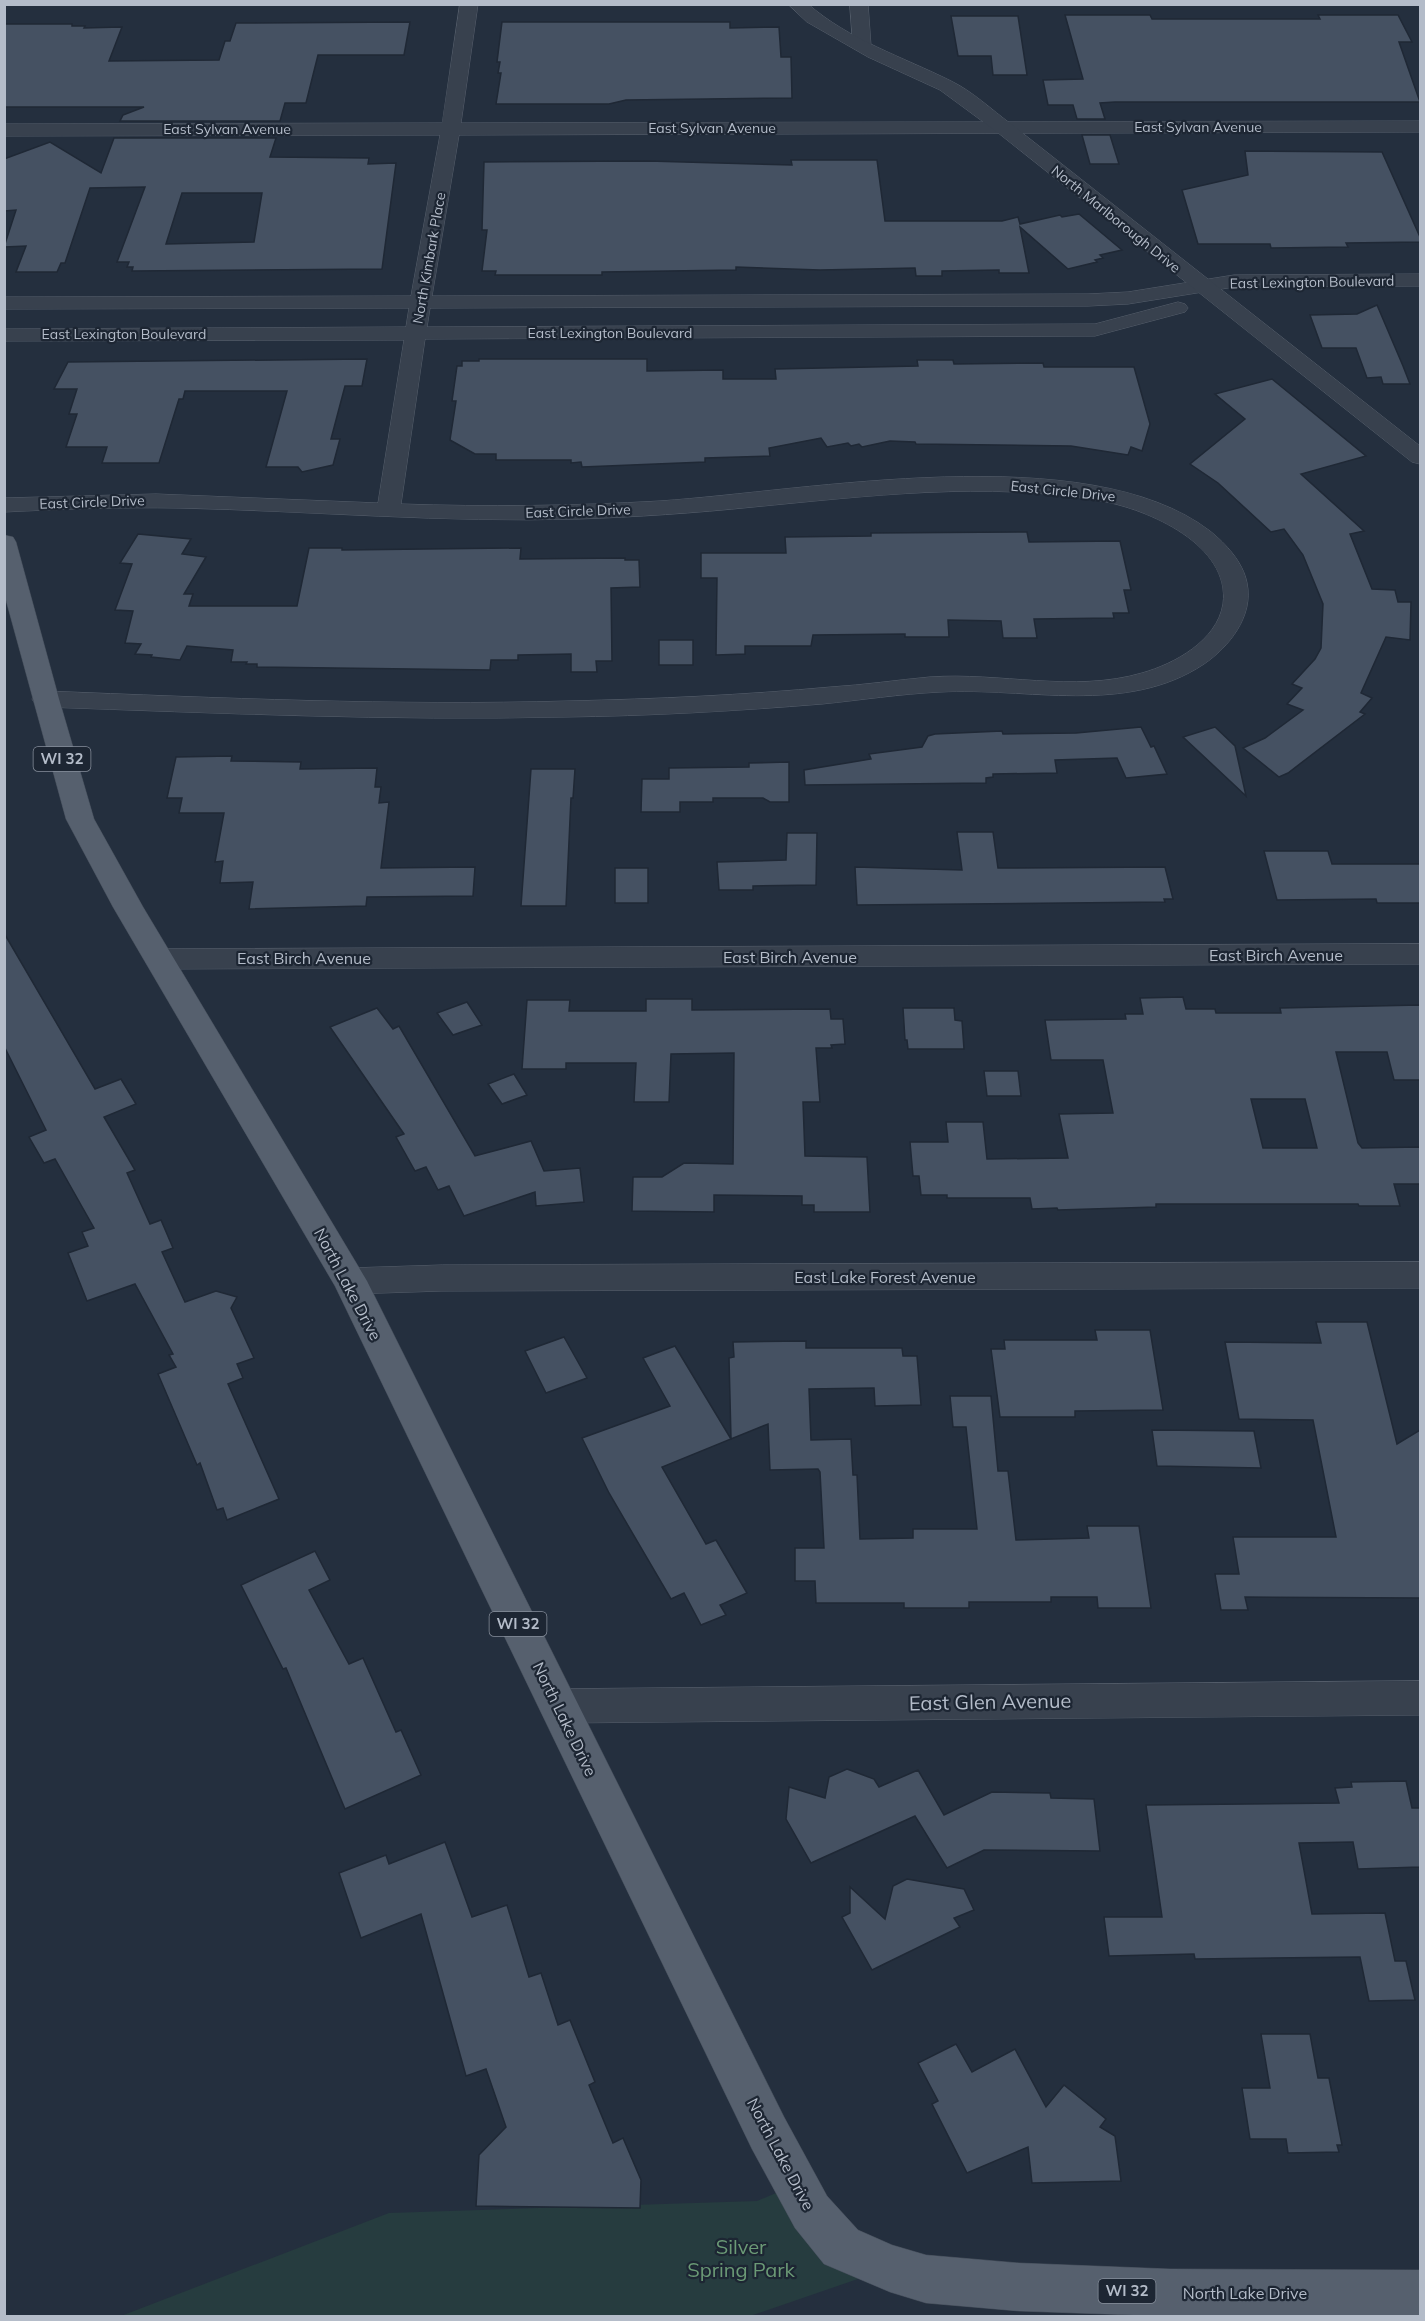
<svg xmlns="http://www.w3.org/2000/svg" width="1425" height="2321" viewBox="0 0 1425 2321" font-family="Mulish,sans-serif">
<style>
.green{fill:#263c3f}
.building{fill:#455162;stroke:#1f2835;stroke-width:1.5;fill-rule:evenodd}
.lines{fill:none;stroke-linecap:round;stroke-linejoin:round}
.minor-casing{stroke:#565f6c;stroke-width:1}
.tertiary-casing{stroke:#565f6c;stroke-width:1}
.primary-casing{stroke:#414a57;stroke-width:1}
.minor{fill:#38414e;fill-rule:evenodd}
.tertiary{fill:#38414e;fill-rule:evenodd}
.primary{fill:#56606e;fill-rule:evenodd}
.labels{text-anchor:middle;stroke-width:4.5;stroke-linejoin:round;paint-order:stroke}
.far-street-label{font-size:14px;fill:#b4bcc9;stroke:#1d2633}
.shield{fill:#1d2633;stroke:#878f9c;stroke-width:1.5}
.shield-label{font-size:15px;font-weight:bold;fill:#b4bcc9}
.street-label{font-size:16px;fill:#b4bcc9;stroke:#1d2633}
.near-street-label{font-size:20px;fill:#b4bcc9;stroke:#1d2633}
.near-park-label{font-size:20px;fill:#6b9a76;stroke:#1d2633}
</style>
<rect width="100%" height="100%" fill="#242f3e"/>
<path class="green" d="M795 2185 890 2268 750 2316H121L389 2213 757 2201Z"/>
<g class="building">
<path d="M1065 15H1150L1152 19H1320L1318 15H1398L1412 42H1399L1420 102H1115L1100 103 1105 119H1077L1073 105H1048L1043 80 1083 79Z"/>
<path d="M951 16H1018L1027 75H993L991 56H958Z"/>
<path d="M410 22 404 55H318L306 103H285L280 121H120L123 115 144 107H4V24H72V26H85L84 28 122 27 109 61 219 60 225 41H230L236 23Z"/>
<path d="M502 22H730V28L779 27 781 57H791L792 98 626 100 609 104H496L501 73H498L500 62H497Z"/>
<path d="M1082 135H1110L1119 164H1090Z"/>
<path d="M114 138H276L270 157 369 158 368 164 396 163 382 269 132 271 133 267H127L129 262H117L145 187 90 188 65 263H61L57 272H16L26 246 4 247 16 210 4 211V159L50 142 101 173ZM182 193H262L254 242 166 244Z"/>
<path d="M1245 151 1382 152 1420 237V242L1346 243 1348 247 1271 248 1270 244H1198L1182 190 1248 175Z"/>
<path d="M791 160H877L885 221H1002L1018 217 1020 224 1060 215 1062 217 1079 214 1122 250 1100 255 1103 258 1095 260 1097 262 1068 269 1020 227 1029 273H999V270L942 271V276H916L915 268 820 270 736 267V270L602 272V275H495L496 271H482L487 230H482L484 162 648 161 792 165Z"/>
<path d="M1377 305 1403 366 1410 384H1383L1381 377 1367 378 1356 348H1322L1310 315 1357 314Z"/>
<path d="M367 359 362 386H345L331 439H340L333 465 302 472 298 467H266L287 391H185L183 399H179L159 463H102L107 447H66L77 414H69L77 389H54L68 362Z"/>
<path d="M479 359H647V371L723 370V379H776L775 369 918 366 917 360H953L954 364 1043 363 1044 367H1134L1150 424 1142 451 1131 447 1128 455 1071 446 916 444 915 442 890 441 862 447 859 444 851 446 848 443 827 447 821 438 769 448 770 456 705 458V462L582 467 581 462 571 463V460H496V454H475L450 440 456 401H452L457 366H462V361H479Z"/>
<path d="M1272 379 1366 456 1301 474 1364 531 1350 534 1372 589 1395 590 1398 602H1411L1410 640 1386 637 1361 693 1372 698 1360 712 1365 714 1288 773 1279 777 1243 748 1265 738 1303 710 1287 704 1302 688 1292 684 1315 659 1321 648 1323 604 1303 555 1284 529 1271 532 1218 483 1190 464 1245 419 1215 394Z"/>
<path d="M1027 532 1029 542 1120 541 1131 590H1124L1129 613H1113L1114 618 1034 619 1037 638H1003L1001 621 948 620 949 637H905V634L813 635 811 646H745V654L716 655 717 578H701V553H786L785 537 871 536V533Z"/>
<path d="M138 534 191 539 182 554 206 557 184 594H193L189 606H297L309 548H342V550L521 548 520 559 625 558V560H639L640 587 611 588 612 661H596L597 672H571V654L518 655V660H491L490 670 257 667V664H246L247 662H231L233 650 187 646 180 660 151 657 152 655 135 654 141 644 125 643 133 611 115 610 132 564 120 563Z"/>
<rect x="659" y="640" width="34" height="25"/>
<path d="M1141 727 1151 747 1154 746 1167 774 1126 778 1117 758 1055 760 1057 773 993 774V777L986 778V783L805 785 804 770 871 759 869 754 922 747 928 736 935 734 1002 731 1003 734 1076 733Z"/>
<path d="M1215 727 1235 746 1246 796 1183 737Z"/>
<path d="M232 756 231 761 301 762 300 769 377 768 375 787H381L379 803 389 802 381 868 475 867 473 896 367 897 366 906 249 909 253 882 220 883 223 861 215 862 224 813H179L182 798H167L176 757Z"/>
<path d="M789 762V802H770L763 798H713V802H680V812H641L642 779H669V768L749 767V763Z"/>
<path d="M531 769H575L573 798H571L566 906H521Z"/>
<path d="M957 832H993L998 868 1165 867 1173 899H1164L1165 902 857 905 855 867 962 870Z"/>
<path d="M787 833H817L816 885 753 886V890H719L717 862 786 860Z"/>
<path d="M1264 851H1328L1332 864H1420V903H1377L1376 899 1277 900Z"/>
<rect x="615" y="868" width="33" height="35"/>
<path d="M4 933 95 1089 121 1079 136 1104 104 1117 135 1170 127 1173 150 1224 161 1220 173 1248 162 1252 185 1302 216 1291 237 1297 231 1308 254 1358 237 1364 243 1378 228 1384 279 1499 227 1520 223 1508 217 1510 200 1463 197 1465 158 1374 176 1367 169 1355 173 1354 135 1284 87 1301 68 1253 88 1246 82 1232 94 1228 55 1159 44 1163 29 1137 46 1130 4 1046Z"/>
<path d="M1183 997 1186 1009H1215L1216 1013H1281L1280 1008 1420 1005V1080H1394L1387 1052H1336L1358 1143 1362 1148 1420 1147V1184H1394L1400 1206H1359L1358 1204H1156V1207L1058 1210 1057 1208 1032 1209 1030 1198H947V1195H921L919 1176H913L910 1142H948L946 1122H983L987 1159 1068 1158 1059 1114 1113 1113 1103 1060H1051L1045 1020 1126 1019 1125 1014H1143L1140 998ZM1251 1099H1305L1317 1148H1263Z"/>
<path d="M646 999H692V1010L830 1009 831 1019H843L845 1044 831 1045 832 1048H816L820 1102H803L805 1156 867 1157 870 1212H814V1205H802V1196L714 1195V1212L632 1211 633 1177H662L684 1163 733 1164 734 1053 671 1054 669 1102H634L636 1063H566V1069H522L527 1000H570L569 1011H646Z"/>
<path d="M467 1002 482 1025 453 1035 437 1013Z"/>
<path d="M377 1008 393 1029 399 1026 475 1156 531 1141 544 1171 580 1168 584 1202 536 1206 535 1192 464 1216 449 1186 438 1190 426 1167 415 1171 396 1137 404 1134 330 1027Z"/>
<path d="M903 1008H954L955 1020 962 1021 964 1049H908L907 1040H905Z"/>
<path d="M984 1071H1018L1021 1096H987Z"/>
<path d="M514 1074 527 1095 502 1104 488 1084Z"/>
<path d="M1316 1322H1367L1397 1444 1420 1430V1598L1245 1597 1248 1610H1221L1215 1574H1239L1233 1537H1336L1313 1420 1239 1419 1225 1342 1321 1343Z"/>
<path d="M1095 1330H1150L1163 1410 1075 1411V1417H1000L991 1349H1005L1004 1340H1097Z"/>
<path d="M564 1337 587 1378 546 1393 525 1351Z"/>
<path d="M806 1341V1348H902L903 1356H917L921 1405 875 1406 874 1388 809 1389 811 1440 851 1439 853 1475H857L860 1539 913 1538V1529H977L966 1427H953L950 1396H991L998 1471H1008L1016 1540 1089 1538 1087 1526H1139L1151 1608H1098L1097 1597H1051V1602H969V1608H904V1603H816L815 1581H795V1548H824L820 1472 818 1469 770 1470 768 1424 731 1439 729 1358 734 1357 733 1342Z"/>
<path d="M675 1346 731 1439 662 1467 706 1544 716 1540 747 1593 720 1605 726 1615 701 1625 684 1593 671 1599 609 1493 582 1438 670 1406 643 1358Z"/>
<path d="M1152 1430 1254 1431 1261 1468 1157 1466Z"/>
<path d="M315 1551 330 1580 309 1590 349 1664 363 1658 396 1732 401 1730 421 1775 345 1809 286 1668 283 1669 241 1585Z"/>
<path d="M847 1769 874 1779 879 1787 918 1770 944 1815 992 1792 1050 1793 1051 1798 1094 1799 1100 1851 984 1850 947 1868 915 1816 811 1863 786 1819 789 1787 825 1798 829 1777Z"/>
<path d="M1406 1781 1412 1808H1420V1867L1358 1869 1353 1842 1299 1843 1312 1914 1385 1913 1395 1961H1406L1415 2000 1369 2001 1360 1957 1195 1959 1194 1954 1109 1956 1104 1917H1162L1146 1805 1339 1803 1335 1788 1352 1787 1351 1782Z"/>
<path d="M445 1842 472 1917 507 1905 529 1977 541 1973 558 2025 570 2020 595 2082 589 2085 613 2143 623 2138 641 2180 640 2208 476 2206 479 2155 506 2127 486 2069 466 2076 421 1914 361 1938 339 1873 386 1855 389 1864Z"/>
<path d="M907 1879 964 1889 974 1910 954 1918 960 1927 872 1970 842 1917 850 1913V1887L885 1919 893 1886Z"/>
<path d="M1261 2034H1310L1318 2078H1329L1342 2145H1337L1339 2152 1288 2153 1286 2139H1250L1242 2088H1270Z"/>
<path d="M956 2044 972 2072 1015 2049 1046 2107 1064 2085 1106 2119 1100 2127 1115 2136 1121 2181 1032 2183 1028 2147 967 2173 932 2104 938 2101 918 2063Z"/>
</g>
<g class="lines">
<defs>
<g id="minor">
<path d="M460 4H478L461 123 1420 121V132L459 135 432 296 1088 294 1128 292 1234 275 1420 274V286L1234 287 1128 304 1088 306 430 308 427 327 1095 324 1178 302 1185 304 1188 308 1185 312 1095 336 425 339 401 504C487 507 573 506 660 501 808 491 1087 437 1210 531 1226 544 1243 562 1247 583 1254 616 1229 647 1204 664 1126 716 1027 687 940 692 900 694 861 700 822 704 736 711 649 716 563 717 390 721 218 713 45 707L36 705 32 699 36 693 45 691C220 698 394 706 569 701 656 699 744 695 831 687 864 685 897 680 930 677 999 672 1074 693 1142 673 1174 664 1217 641 1223 604 1231 545 1148 509 1101 501 986 481 868 496 753 507 695 513 636 517 578 519 445 523 313 511 179 508 121 507 63 509 4 512V498L156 494 378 503 404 340 4 341V329L406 327 409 308 4 309V297L411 296 440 135 4 136V124L442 123Z"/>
<path d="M850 4H868L871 46 868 50H856L853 46Z"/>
<path d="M1420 944V964L160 969 150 966 145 959 150 952 160 949Z"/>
<path d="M1420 1262V1288L442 1291 350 1294 338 1290 334 1281 338 1272 350 1268 442 1265Z"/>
<path d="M1420 1681V1715L559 1723 545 1718 540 1706 545 1694 559 1689Z"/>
</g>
<path id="tertiary" d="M788 4H808C849 40 903 57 951 81 972 91 992 110 1011 124L1420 446V464L1412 462 997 132 940 90 868 57 807 22Z"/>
<path id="primary" d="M4 535 13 537 16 542 59 699 94 819 143 907 367 1281 784 2117 827 2196 858 2230 892 2245 926 2255 1019 2263 1170 2269 1420 2270V2316H1161L1019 2311 926 2303 890 2292 824 2264 795 2228 752 2149 335 1286 113 907 66 819 4 593Z"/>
</defs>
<use href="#minor" class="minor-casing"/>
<use href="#tertiary" class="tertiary-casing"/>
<use href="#primary" class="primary-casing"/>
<use href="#minor" class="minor"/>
<use href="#tertiary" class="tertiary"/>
<use href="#primary" class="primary"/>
</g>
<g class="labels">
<g class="far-street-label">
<text x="1198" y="132">East Sylvan Avenue</text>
<text x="712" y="133">East Sylvan Avenue</text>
<text x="227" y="134">East Sylvan Avenue</text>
<text transform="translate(1116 219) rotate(39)" y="5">North Marlborough Drive</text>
<text transform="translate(429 258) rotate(-80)" y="5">North Kimbark Place</text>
<text transform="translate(1312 282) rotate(-1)" y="5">East Lexington Boulevard</text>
<text x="610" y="338">East Lexington Boulevard</text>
<text x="124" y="339">East Lexington Boulevard</text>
<text transform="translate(1063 491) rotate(6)" y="5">East Circle Drive</text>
<text transform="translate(92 502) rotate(-2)" y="5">East Circle Drive</text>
<text transform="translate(578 511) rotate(-2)" y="5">East Circle Drive</text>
</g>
<g class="shield">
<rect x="33.5" y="747" width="57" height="24" rx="4.5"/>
<rect x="489.5" y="1612" width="57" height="24" rx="4.5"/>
<rect x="1098.5" y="2279" width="57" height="24" rx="4.5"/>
</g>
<g class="shield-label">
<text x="62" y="764">WI 32</text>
<text x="518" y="1629">WI 32</text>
<text x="1127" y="2296">WI 32</text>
</g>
<g class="street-label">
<text x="1276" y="961">East Birch Avenue</text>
<text x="790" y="963">East Birch Avenue</text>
<text x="304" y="964">East Birch Avenue</text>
<text x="885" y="1283">East Lake Forest Avenue</text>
<text transform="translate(348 1284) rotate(62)" y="6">North Lake Drive</text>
<text transform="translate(565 1719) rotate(64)" y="6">North Lake Drive</text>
<text transform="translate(781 2154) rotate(62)" y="6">North Lake Drive</text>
<text x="1245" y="2299">North Lake Drive</text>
</g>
<g class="near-street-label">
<text transform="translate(990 1702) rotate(-1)" y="7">East Glen Avenue</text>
</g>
<g class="near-park-label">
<text x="741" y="2254">Silver<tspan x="741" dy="23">Spring Park</tspan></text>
</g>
</g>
<rect width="1425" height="2321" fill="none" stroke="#b4bcc9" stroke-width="12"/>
</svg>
